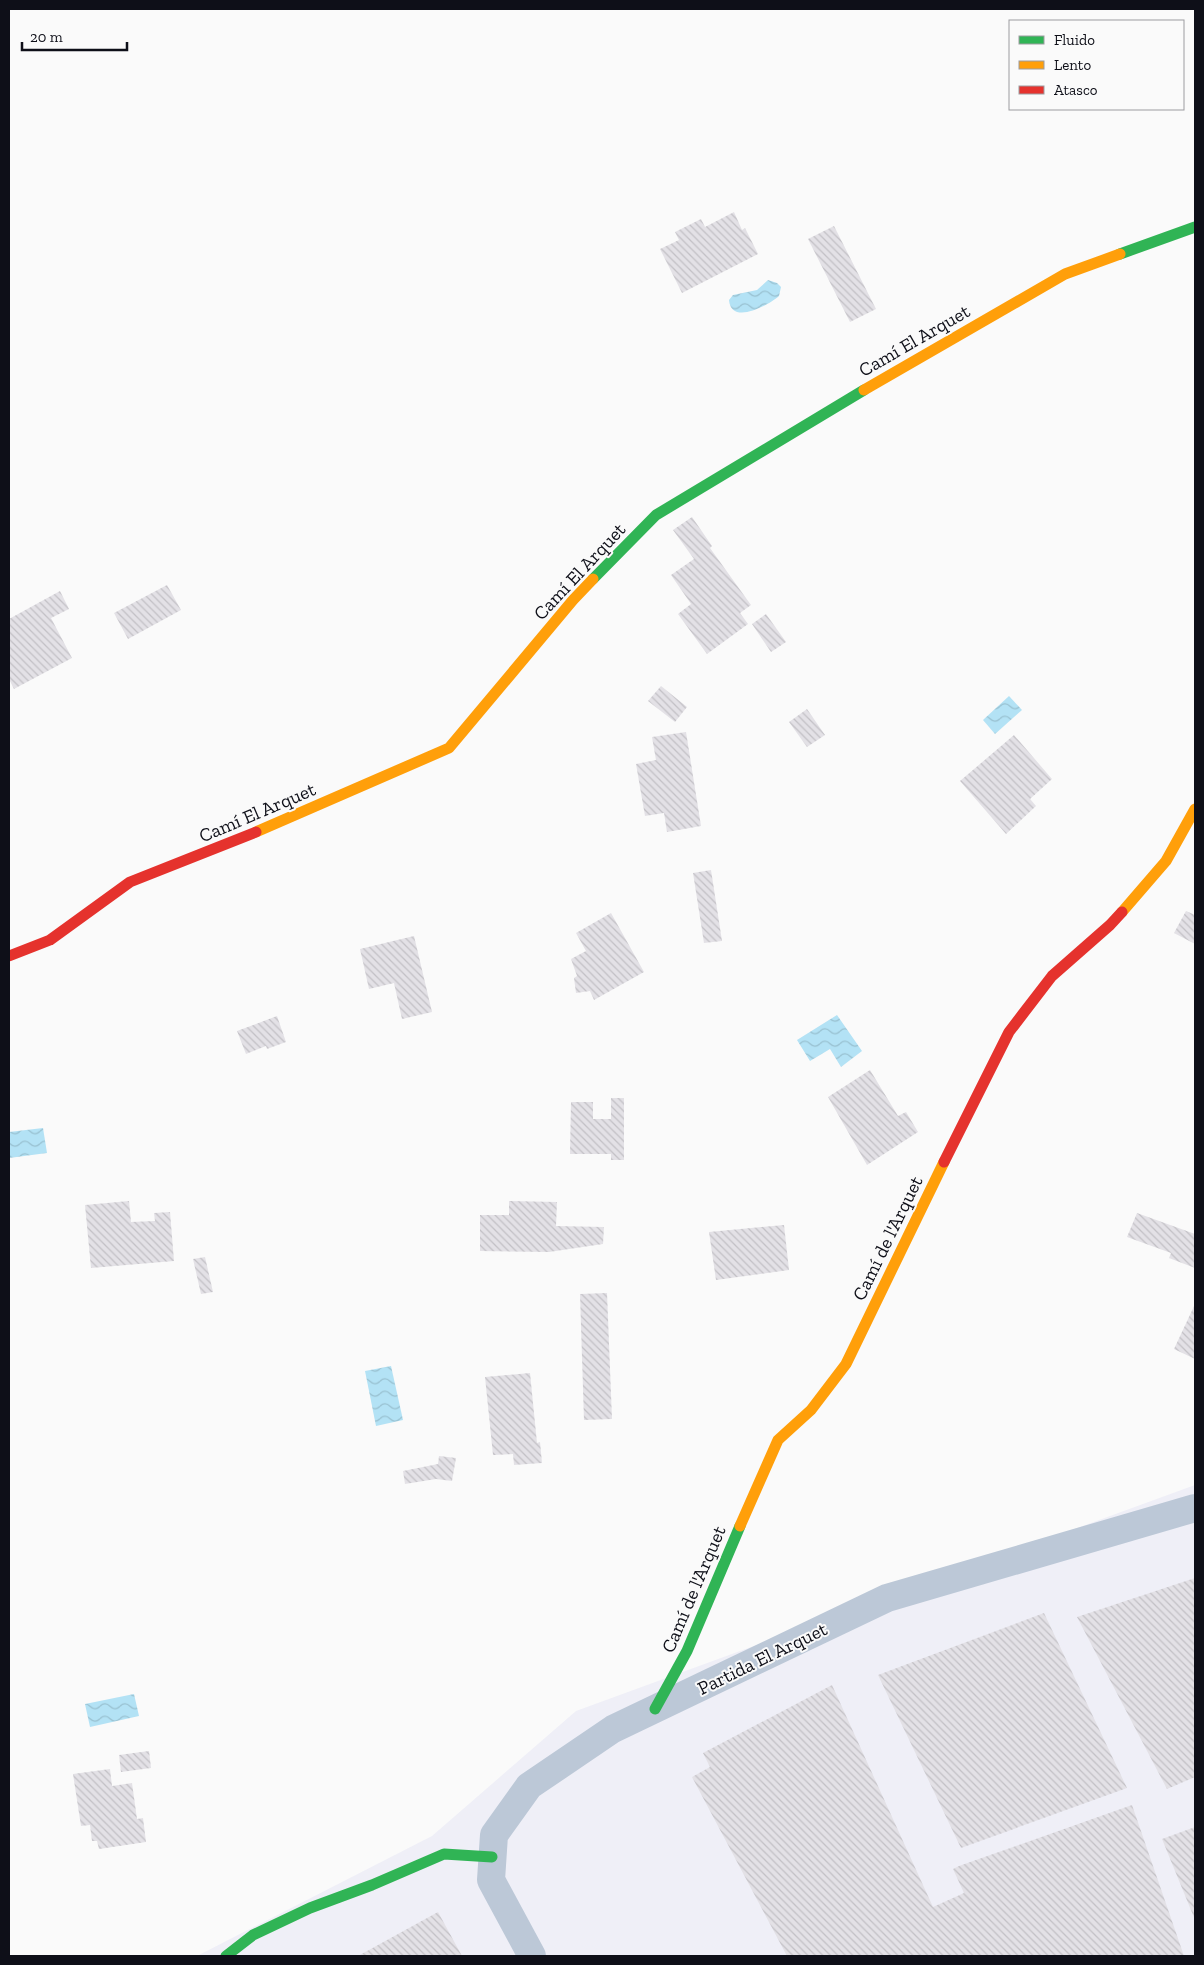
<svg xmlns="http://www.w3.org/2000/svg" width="1204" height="1965" viewBox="0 0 1204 1965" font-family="'Zilla Slab',serif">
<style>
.built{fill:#efeff7}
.water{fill:url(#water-waves)}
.building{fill:url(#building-back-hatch)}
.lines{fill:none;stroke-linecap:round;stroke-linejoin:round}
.street{stroke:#bcc8d7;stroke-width:28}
.fast{stroke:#30b455;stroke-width:11}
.slow{stroke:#ff9f0a;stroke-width:11}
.jam{stroke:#e5322d;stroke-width:11}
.labels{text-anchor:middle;stroke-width:4;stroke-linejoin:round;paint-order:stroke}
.street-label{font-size:19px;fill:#0e0f18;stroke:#fafafa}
</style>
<defs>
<pattern id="water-waves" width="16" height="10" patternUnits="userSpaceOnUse" patternTransform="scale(1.25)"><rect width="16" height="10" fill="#b3e2f5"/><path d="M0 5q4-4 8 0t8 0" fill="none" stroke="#99c1d1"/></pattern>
<pattern id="building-back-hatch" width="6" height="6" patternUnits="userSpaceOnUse" patternTransform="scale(1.25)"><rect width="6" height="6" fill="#e3e1e6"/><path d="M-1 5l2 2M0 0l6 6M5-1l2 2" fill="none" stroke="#c2c0c5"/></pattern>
</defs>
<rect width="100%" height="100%" fill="#fafafa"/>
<path class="built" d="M1195 1485V1956H197L432 1836 576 1711Z"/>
<g class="water">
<path d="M768 280 777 283 781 287 779 296C769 305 731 326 729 300L733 295 757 290Z"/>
<path d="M1009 696 1022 710 995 734 983 720Z"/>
<path d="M837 1015 862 1051 841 1067 830 1049 810 1061 797 1040Z"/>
<path d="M43 1128 47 1153 9 1158V1132Z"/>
<path d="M391 1366 403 1420 376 1426 365 1371Z"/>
<path d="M134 1694 139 1716 90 1727 85 1704Z"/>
</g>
<g class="building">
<path d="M734 212 742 230 745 228 758 254 682 293 660 249 679 240 675 232 701 219 705 227Z"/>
<path d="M834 226 876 309 850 322 808 239Z"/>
<path d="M692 517 712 546 710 548 751 605 740 613 748 624 707 654 678 614 691 604 671 575 694 559 673 530Z"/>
<path d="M167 585 181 610 128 639 114 613Z"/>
<path d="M60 591 69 609 51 618 72 658 14 689 9 679V619Z"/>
<path d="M766 614 786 642 771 652 752 624Z"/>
<path d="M661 686 687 707 675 722 648 701Z"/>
<path d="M807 709 825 735 807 747 789 722Z"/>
<path d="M686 732 701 826 667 832 664 813 645 816 636 764 656 760 652 737Z"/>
<path d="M1014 735 1052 779 1030 799 1036 806 1006 834 960 781Z"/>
<path d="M711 870 722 941 704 943 693 873Z"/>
<path d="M1186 911 1195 915V944L1174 933Z"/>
<path d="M611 913 644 972 594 1000 590 991 576 993 574 978 577 976 571 959 586 951 576 933Z"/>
<path d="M414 936 432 1012 402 1019 394 983 369 989 360 949Z"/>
<path d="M277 1016 286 1042 267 1049 266 1046 246 1054 237 1031Z"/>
<path d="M870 1070 898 1116 906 1112 918 1132 867 1165 828 1097Z"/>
<path d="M611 1098H624V1160H611V1154H570L571 1102H593V1119H611Z"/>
<path d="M129 1201 131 1222 155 1221 154 1213 170 1212 174 1261 91 1268 85 1205Z"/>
<path d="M509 1201 557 1202 556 1226 604 1227 603 1244 549 1252 480 1251V1215H509Z"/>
<path d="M1137 1213 1195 1234V1268L1169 1258 1171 1253 1127 1237Z"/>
<path d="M784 1225 789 1270 716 1280 709 1232Z"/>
<path d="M205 1257 213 1292 201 1294 193 1259Z"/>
<path d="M607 1293 612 1419 584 1420 580 1294Z"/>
<path d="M1195 1304V1359L1174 1349Z"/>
<path d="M530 1373 537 1443 540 1442 542 1463 514 1465 513 1454 493 1455 485 1377Z"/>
<path d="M439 1456 456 1458 452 1481 436 1479 405 1484 403 1471 438 1464Z"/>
<path d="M1195 1578V1777L1167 1789 1077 1617Z"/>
<path d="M1044 1613 1127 1788 961 1848 878 1675Z"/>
<path d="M832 1685 933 1907 964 1893 953 1869 959 1866 1132 1805 1184 1956H787L692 1777 710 1767 703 1753Z"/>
<path d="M149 1751 151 1768 121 1772 119 1755Z"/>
<path d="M110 1769 112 1786 132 1783 137 1819 143 1818 146 1842 99 1849 97 1841H92L90 1825 81 1826 73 1774Z"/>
<path d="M1195 1827V1920L1162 1839Z"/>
<path d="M438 1912 462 1956H358Z"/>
</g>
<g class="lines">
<path class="street" d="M532 1956 491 1880 494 1835 529 1786 613 1729 887 1598 1195 1508"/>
<g class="fast">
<path d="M1120 254 1195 227"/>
<path d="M593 579 656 515 864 390"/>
<path d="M655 1709 687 1651 740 1526"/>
<path d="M226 1956 253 1935 310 1908 372 1885 444 1854 492 1857"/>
</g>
<g class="slow">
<path d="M864 390 1065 274 1120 254"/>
<path d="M256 832 449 748 573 600 593 579"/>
<path d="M1122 912 1166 861 1195 809"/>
<path d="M740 1526 778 1440 811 1410 846 1364 944 1162"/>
</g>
<g class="jam">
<path d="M9 956 50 940 130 882 256 832"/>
<path d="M944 1162 1009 1032 1052 976 1110 925 1122 912"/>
</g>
</g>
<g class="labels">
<g class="street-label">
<text transform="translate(914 340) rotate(-30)" y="7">Camí El Arquet</text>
<text transform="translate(579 571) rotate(-47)" y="7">Camí El Arquet</text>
<text transform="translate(257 812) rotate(-23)" y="7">Camí El Arquet</text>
<text transform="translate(887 1238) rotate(-64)" y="7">Camí de l'Arquet</text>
<text transform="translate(693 1589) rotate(-67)" y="7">Camí de l'Arquet</text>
<text transform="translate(762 1658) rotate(-26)" y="7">Partida El Arquet</text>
</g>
</g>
<rect width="1204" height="1965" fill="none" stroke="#0e0f18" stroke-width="20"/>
<rect x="1009" y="20" width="175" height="90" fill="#fafafa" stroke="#9c9ca0"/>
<rect x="1019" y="36" width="25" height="8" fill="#30b455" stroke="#9c9ca0"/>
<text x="1054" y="45" font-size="15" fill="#0e0f18">Fluido</text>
<rect x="1019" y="61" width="25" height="8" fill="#ff9f0a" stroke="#9c9ca0"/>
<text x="1054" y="70" font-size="15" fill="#0e0f18">Lento</text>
<rect x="1019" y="86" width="25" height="8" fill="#e5322d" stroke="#9c9ca0"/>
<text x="1054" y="95" font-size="15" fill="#0e0f18">Atasco</text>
<path d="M22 42v8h105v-8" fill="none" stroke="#0e0f18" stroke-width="2.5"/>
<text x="30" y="42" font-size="15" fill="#0e0f18" stroke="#fafafa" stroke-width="4" paint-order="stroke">20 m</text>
</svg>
